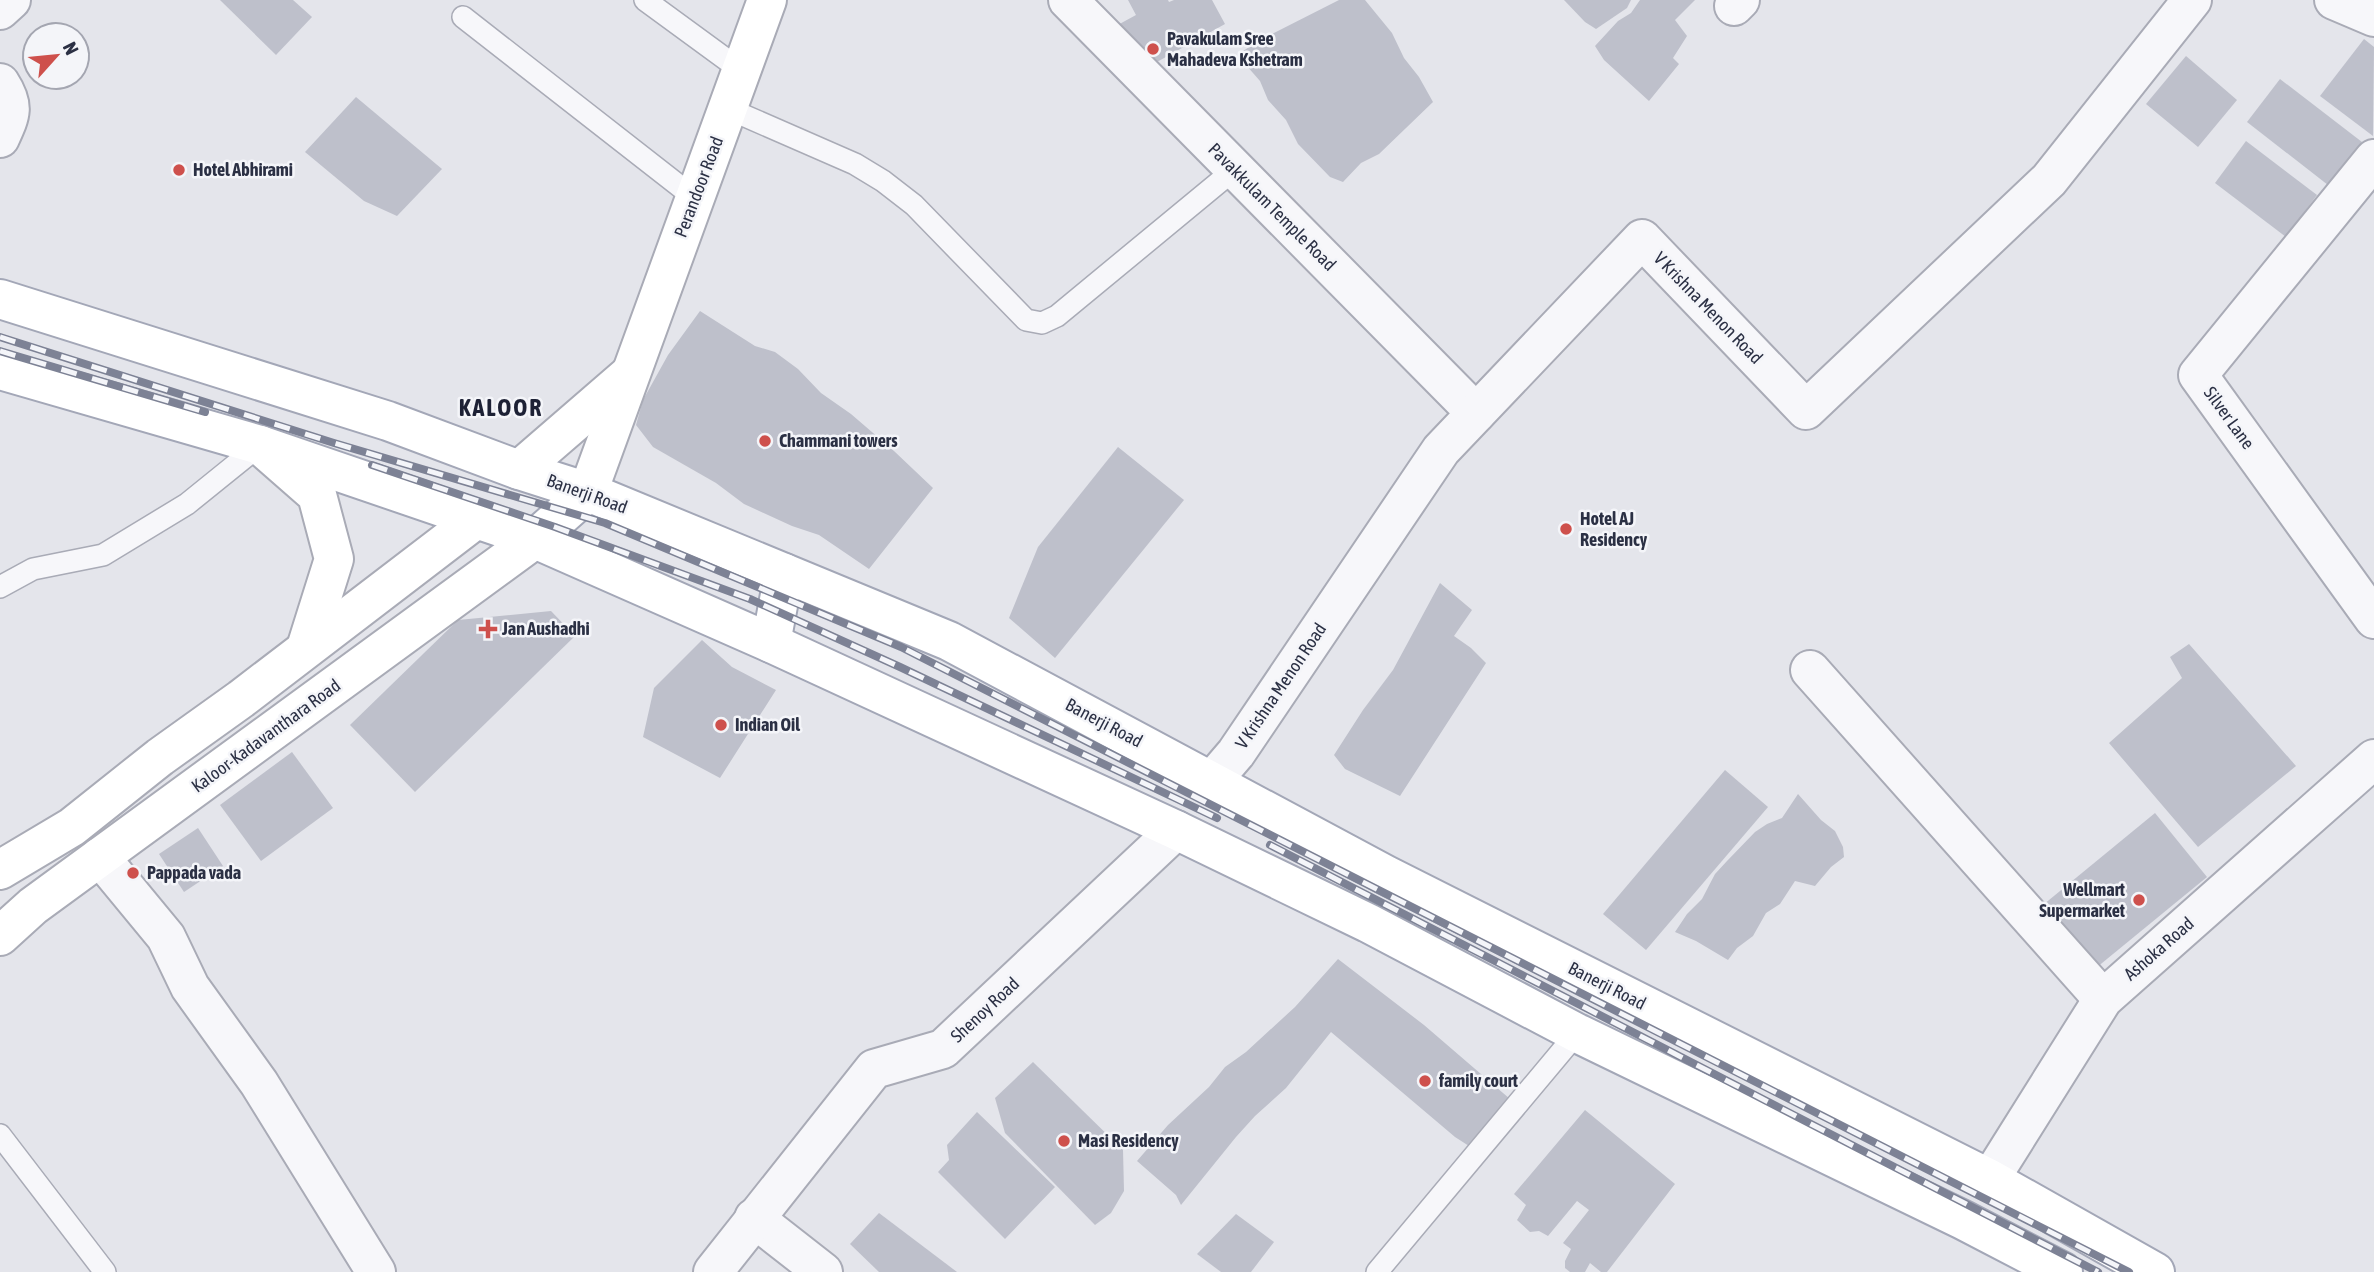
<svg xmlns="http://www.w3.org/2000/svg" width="2374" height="1272" viewBox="0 0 2374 1272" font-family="'Asap Condensed',sans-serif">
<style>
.building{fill:#bec0cb}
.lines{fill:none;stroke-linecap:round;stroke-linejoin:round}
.service-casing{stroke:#a9abb6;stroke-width:24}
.minor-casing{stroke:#a9abb6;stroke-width:42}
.secondary-casing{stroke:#a9abb6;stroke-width:42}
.primary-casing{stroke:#a3a7b7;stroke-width:42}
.service{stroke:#f7f7fa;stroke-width:21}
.minor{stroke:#f7f7fa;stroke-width:38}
.secondary{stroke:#fff;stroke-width:38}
.primary{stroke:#fff;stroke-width:38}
.rail-casing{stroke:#7d8295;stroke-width:8}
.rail{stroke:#f4f5f9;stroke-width:5;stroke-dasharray:16;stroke-linecap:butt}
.poi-dot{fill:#ce504c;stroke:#f4f5f9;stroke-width:2.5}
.labels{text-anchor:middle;stroke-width:5;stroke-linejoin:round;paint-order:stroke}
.poi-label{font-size:18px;font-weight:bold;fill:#2b3044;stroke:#f4f5f9;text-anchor:start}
.street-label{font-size:18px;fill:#2b3044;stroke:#f4f5f9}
.district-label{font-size:24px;font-weight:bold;letter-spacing:2px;fill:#1d2135;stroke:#f4f5f9}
</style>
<rect width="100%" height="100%" fill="#e4e5eb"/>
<g class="building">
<path d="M220 0H293L312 17 276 55Z"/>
<path d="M1128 0H1168L1169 2 1174 0H1212L1225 24 1139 72 1114 27 1136 15Z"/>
<path d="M1339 0H1365L1392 33 1404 58 1419 77 1433 102 1379 154 1361 163 1343 182 1330 177 1298 144 1286 120 1268 100 1260 81 1246 65 1240 53 1260 40Z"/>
<path d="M1564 0H1631L1627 8 1596 29 1585 22Z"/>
<path d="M1640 0H1695L1675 20 1687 36 1673 58 1679 64 1649 101 1604 60 1595 46 1618 21 1631 13Z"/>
<path d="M2364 39 2374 47 2373 136 2320 96Z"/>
<path d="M2186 56 2237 100 2198 147 2146 104Z"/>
<path d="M2280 79 2362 142 2328 185 2247 122Z"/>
<path d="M356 97 442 169 397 216 364 201 305 152Z"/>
<path d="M2246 141 2317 195 2286 237 2215 183Z"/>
<path d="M700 311 755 346 775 352 798 369 821 393 851 414 894 451 933 488 869 569 819 535 792 526 744 504 716 483 653 447 636 425 643 400 668 355Z"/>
<path d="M1118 447 1184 500 1055 658 1009 618 1038 547Z"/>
<path d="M1440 583 1472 610 1454 636 1471 648 1486 663 1400 796 1345 769 1334 755 1363 710 1393 670Z"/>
<path d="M551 611 575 636 415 792 350 725 458 620Z"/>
<path d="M702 640 732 667 776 690 720 778 643 737 654 688Z"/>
<path d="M2189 644 2296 766 2198 847 2109 743 2182 678 2170 657Z"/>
<path d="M292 752 333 808 261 861 220 805Z"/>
<path d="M1725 770 1768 807 1646 950 1603 914Z"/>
<path d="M1798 794 1821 820 1835 831 1843 847 1844 857 1831 867 1815 886 1795 881 1780 904 1766 913 1753 936 1737 948 1728 960 1696 941 1675 932 1687 914 1702 899 1715 874 1727 861 1755 832 1767 824 1782 818Z"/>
<path d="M2155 813 2207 877 2085 977 2032 914Z"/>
<path d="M198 828 223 866 184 892 159 854Z"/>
<path d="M1338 959 1424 1025 1510 1099 1469 1146 1455 1137 1331 1032 1286 1088 1255 1116 1236 1137 1181 1205 1176 1195 1137 1161 1168 1125 1209 1087 1225 1067 1246 1052 1295 1007Z"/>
<path d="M1033 1062 1123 1150 1124 1191 1111 1213 1095 1225 1005 1133 995 1098Z"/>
<path d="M1585 1110 1675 1184 1607 1272H1601L1590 1263 1585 1272H1570L1565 1268V1261L1571 1249 1563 1243 1589 1210 1577 1201 1548 1236 1539 1231 1530 1232 1517 1220 1526 1205 1514 1194Z"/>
<path d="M977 1112 1055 1187 1005 1239 938 1172 949 1160 947 1145Z"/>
<path d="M879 1213 957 1272H879L850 1244Z"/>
<path d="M1236 1214 1274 1242 1251 1272H1221L1197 1254Z"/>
</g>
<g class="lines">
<defs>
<g id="service">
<path d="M645 0 742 71"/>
<path d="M463 17 696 199"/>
<path d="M729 109 855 164 883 181 914 205 1026 320 1042 323 1057 316 1235 169"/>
<path d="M0 587 33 569 103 555 187 504 260 445"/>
<path d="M0 1135 105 1272"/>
<path d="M1377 1272 1577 1033"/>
</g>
<g id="minor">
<path d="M1068 0 1476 413"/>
<path d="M2334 0 2374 17"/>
<path d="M1734 6 1740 0"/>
<path d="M0 10 11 0"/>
<path d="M0 83C15 106 11 114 0 138"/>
<path d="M2374 159 2198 375 2374 619"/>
<path d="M1810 670 2103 999"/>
<path d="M1209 779 1218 774 1236 753 1441 450 1642 239 1806 410 2049 180 2192 0"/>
<path d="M100 857 166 937 190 987 259 1083 376 1272"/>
<path d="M1990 1179 2103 999 2374 759"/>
<path d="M754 1218 823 1272"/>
<path d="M713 1272 874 1069 943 1049 1176 830"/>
</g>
<g id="secondary">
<path d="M260 445 317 495 334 559 306 648"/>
<path d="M519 470 629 375"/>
<path d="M588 492 767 0"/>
<path d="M0 870 72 827 160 757 241 699 475 520"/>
<path d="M0 936 33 906 535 539"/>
</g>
<g id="primary">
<path d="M0 299 388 421 519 470 588 492 949 641 1386 875 1990 1179 2155 1272"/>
<path d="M0 370 260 445 535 539 771 643 1176 830 1368 923 1577 1033 1963 1220 2063 1272"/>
<path d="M535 539 588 492"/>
<path d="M771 643 784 573"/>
</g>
</defs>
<use href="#service" class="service-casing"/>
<use href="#minor" class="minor-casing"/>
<use href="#secondary" class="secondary-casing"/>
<use href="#primary" class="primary-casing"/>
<use href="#service" class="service"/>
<use href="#minor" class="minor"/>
<use href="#secondary" class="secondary"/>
<use href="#primary" class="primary"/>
<defs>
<g id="rail">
<path d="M0 337 334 443 605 523 901 647 2129 1272"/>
<path d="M0 351 205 412"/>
<path d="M372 465 555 527 750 599 900 667 1217 818"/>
<path d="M1270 845 2098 1272"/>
</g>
</defs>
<use href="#rail" class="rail-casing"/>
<use href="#rail" class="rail"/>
</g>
<g class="poi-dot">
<circle cx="1153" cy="49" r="7"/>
<circle cx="179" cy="170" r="7"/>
<circle cx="765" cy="441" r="7"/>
<circle cx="1566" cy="529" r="7"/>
<path d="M484.5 618.5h7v7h7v7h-7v7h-7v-7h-7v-7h7z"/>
<circle cx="721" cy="725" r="7"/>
<circle cx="133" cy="873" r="7"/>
<circle cx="2139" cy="900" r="7"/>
<circle cx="1425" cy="1081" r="7"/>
<circle cx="1064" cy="1141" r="7"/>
</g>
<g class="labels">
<g class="poi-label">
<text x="1167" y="45">Pavakulam Sree<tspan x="1167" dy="21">Mahadeva Kshetram</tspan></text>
<text x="193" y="176">Hotel Abhirami</text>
<text x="779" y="447">Chammani towers</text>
<text x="1580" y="525">Hotel AJ<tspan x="1580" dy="21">Residency</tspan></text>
<text x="502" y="635">Jan Aushadhi</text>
<text x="735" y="731">Indian Oil</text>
<text x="147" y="879">Pappada vada</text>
<text x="2125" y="896" text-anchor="end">Wellmart<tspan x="2125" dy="21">Supermarket</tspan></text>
<text x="1439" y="1087">family court</text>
<text x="1078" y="1147">Masi Residency</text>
</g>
<g class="street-label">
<text transform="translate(699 187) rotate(-69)" y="6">Perandoor Road</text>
<text transform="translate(1272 207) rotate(45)" y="6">Pavakkulam Temple Road</text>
<text transform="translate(1708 308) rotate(46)" y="6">V Krishna Menon Road</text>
<text transform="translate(2229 418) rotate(54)" y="6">Silver Lane</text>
<text transform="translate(587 494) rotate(20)" y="6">Banerji Road</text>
<text transform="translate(1281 686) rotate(-56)" y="6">V Krishna Menon Road</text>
<text transform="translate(1104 723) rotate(28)" y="6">Banerji Road</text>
<text transform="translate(266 736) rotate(-36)" y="6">Kaloor-Kadavanthara Road</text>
<text transform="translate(2159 949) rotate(-41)" y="6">Ashoka Road</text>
<text transform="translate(1607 986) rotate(27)" y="6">Banerji Road</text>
<text transform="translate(985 1010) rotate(-43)" y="6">Shenoy Road</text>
</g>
<g class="district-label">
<text x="501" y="416">KALOOR</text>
</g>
</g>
<g transform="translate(56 56) rotate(63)"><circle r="33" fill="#f4f5f9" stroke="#a4a6b1" stroke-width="2"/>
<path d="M0-5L12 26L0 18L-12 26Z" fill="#ce504c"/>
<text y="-10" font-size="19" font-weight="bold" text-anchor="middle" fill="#2b3044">N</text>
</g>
</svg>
